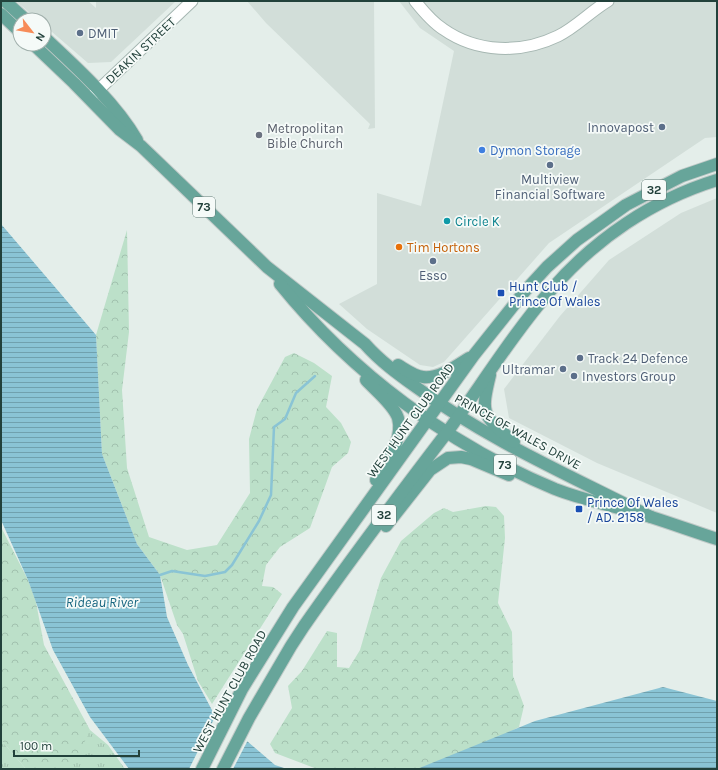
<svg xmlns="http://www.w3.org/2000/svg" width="718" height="770" viewBox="0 0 718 770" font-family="Karla,sans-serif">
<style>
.built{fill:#d2ded9}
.grass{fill:url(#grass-tufts)}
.forest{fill:url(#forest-crowns)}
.water{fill:url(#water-rules)}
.pier{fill:#e4eeea}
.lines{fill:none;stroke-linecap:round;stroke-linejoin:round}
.stream{stroke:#8ac4d5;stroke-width:2.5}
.tertiary-casing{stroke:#a6b7b2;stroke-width:13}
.primary-casing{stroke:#c1cac8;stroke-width:14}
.tertiary{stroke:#fff;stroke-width:11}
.primary{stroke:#67a59a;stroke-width:12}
.service-dot{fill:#5c6f8a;stroke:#f5faf8;stroke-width:1.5}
.worship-dot{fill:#6b7280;stroke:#f5faf8;stroke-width:1.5}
.shop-dot{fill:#3f7fe0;stroke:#f5faf8;stroke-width:1.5}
.culture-dot{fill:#0f9aa8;stroke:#f5faf8;stroke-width:1.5}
.food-dot{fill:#e8710a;stroke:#f5faf8;stroke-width:1.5}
.transit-dot{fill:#1a4fb4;stroke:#f5faf8;stroke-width:1.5}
.labels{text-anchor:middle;stroke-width:3.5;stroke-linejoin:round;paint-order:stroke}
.shield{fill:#f5faf8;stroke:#617874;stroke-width:1}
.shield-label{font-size:12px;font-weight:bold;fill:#22413b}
.service-label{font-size:13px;fill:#4e5e75;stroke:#f5faf8;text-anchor:start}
.street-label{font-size:13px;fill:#22413b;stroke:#f5faf8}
.worship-label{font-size:13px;fill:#5b616d;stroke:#f5faf8;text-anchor:start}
.shop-label{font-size:13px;fill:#366cbe;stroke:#f5faf8;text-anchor:start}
.culture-label{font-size:13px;fill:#0d838f;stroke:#f5faf8;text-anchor:start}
.food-label{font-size:13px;fill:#c56008;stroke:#f5faf8;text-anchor:start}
.transit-label{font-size:13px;fill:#164399;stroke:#f5faf8;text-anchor:start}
.water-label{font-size:14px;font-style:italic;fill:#196780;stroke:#f5faf8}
</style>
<defs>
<pattern id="grass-tufts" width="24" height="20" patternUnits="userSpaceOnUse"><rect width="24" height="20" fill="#bce0c9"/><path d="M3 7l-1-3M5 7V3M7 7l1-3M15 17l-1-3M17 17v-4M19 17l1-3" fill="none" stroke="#a1c1ae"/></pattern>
<pattern id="forest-crowns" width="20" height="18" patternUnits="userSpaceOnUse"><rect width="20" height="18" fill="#bce0c9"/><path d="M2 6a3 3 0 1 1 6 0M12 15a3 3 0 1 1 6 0" fill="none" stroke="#a1c1ae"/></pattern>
<pattern id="water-rules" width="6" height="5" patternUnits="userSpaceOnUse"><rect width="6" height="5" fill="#8ac4d5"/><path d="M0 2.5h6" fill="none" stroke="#70a1ae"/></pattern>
</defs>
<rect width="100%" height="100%" fill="#e4eeea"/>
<g class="built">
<path d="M16 1H88L96 8V1H176L111 62 88 63 44 25V20H38Z"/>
<path d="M247 1H374L375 128 368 129 370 124 266 23Z"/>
<path d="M399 1H717V137L705 138 549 243 444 362 433 367 420 365 367 329 339 304 377 284V193L421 206 454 51 420 28Z"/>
<path d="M717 198V513L597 463 509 418 504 389 560 316 609 260 681 213Z"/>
</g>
<g class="grass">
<path d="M90 730 108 745 125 769H50L71 754Z"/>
<path d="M1 740 26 769H1Z"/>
</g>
<g class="forest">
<path d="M127 230 129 332 122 390 127 468 149 537 187 550 217 545 250 493 249 439 257 409 285 357 294 353 314 363 332 376 326 407 341 423 351 442 348 453 332 467 310 528 280 547 266 565 262 586 273 587 282 594 212 704 198 681 183 634 177 625 160 575 137 544 102 454 96 335Z"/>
<path d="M486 506 496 507 504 516 505 538 498 603 512 632 513 676 524 706 519 727 469 753 419 769H317L275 753 270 744 292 708 288 686 302 671 327 631 337 633V667L349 668 360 650 381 578 401 541 434 513 444 508 453 512Z"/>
<path d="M1 527 28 580 36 602 44 645 90 730 77 759 61 769H26L1 740Z"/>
</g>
<g class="water">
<path d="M1 224 96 335 102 454 137 544 160 575 167 617 188 665 213 712 275 765 287 769H129L90 717 53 650 28 580 1 520Z"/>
<path d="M663 687 717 701V769H417L535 721Z"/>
</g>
<path class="pier" d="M217 713 248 740 233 769H189Z"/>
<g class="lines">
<path class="stream" d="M160 575 172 571 205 576 225 572 232 565 259 521 271 495 274 427 285 419 296 393 315 376"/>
<defs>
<g id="tertiary">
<path d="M415 1C423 11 432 22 443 29 477 53 521 54 558 36 575 28 591 11 608 1"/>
<path d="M92 96 192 1"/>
</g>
<g id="primary">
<path d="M5 1 26 20"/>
<path d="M1 14 20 32"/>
<path d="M44 37C76 67 115 102 137 140"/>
<path d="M33 44 74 83 120 130 141 146 267 267 365 344C380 361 398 374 416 387 488 440 571 476 651 517"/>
<path d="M280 284C352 373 449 445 555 489 586 501 619 507 651 517 673 524 695 532 717 539"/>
<path d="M398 365C405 369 414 376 423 377 439 379 456 366 469 358"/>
<path d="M490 375C480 416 483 415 514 442"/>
<path d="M366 380C375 390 394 405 398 418 404 440 386 462 376 480"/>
<path d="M386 526 430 470 448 458 461 457 471 459 509 475"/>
<path d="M202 769 242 689 293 607 474 355 525 291 547 267 577 240 626 205 682 176 717 164"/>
<path d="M223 769 249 718 291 646 304 626C350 560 399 495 448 431 482 384 513 334 551 290 595 239 652 200 717 180"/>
</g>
</defs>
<use href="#tertiary" class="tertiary-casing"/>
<use href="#primary" class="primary-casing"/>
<use href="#tertiary" class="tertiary"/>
<use href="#primary" class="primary"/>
</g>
<g class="service-dot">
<circle cx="80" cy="33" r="4"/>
<circle cx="662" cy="127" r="4"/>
<circle cx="550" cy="165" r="4"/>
<circle cx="433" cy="261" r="4"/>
<circle cx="580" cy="358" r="4"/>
<circle cx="563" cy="369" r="4"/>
<circle cx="574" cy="376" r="4"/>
</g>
<circle class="worship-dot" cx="259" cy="135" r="4"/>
<circle class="shop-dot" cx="482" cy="150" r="4"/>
<circle class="culture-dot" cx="447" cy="221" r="4"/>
<circle class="food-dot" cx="399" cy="247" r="4"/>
<g class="transit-dot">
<rect x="497" y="289" width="8" height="8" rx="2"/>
<rect x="575" y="505" width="8" height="8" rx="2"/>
</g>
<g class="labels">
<g class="shield">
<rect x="642" y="180" width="24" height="20" rx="3"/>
<rect x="193" y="197" width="22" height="20" rx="3"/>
<rect x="494" y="455" width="22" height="20" rx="3"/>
<rect x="372" y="505" width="24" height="20" rx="3"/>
</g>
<g class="shield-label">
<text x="654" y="194">32</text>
<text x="204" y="211">73</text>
<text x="505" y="469">73</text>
<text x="384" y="519">32</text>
</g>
<g class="service-label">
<text x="88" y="38">DMIT</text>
<text x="654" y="132" text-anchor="end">Innovapost</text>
<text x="550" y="184" text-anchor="middle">Multiview<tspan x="550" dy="15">Financial Software</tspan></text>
<text x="433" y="280" text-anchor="middle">Esso</text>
<text x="588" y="363">Track 24 Defence</text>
<text x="555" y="374" text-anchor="end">Ultramar</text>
<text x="582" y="381">Investors Group</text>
</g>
<g class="street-label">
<text transform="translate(140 50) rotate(-43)" y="5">DEAKIN STREET</text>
<text transform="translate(410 420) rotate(-54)" y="5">WEST HUNT CLUB ROAD</text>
<text transform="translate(518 431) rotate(29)" y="5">PRINCE OF WALES DRIVE</text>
<text transform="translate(229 691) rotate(-61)" y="5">WEST HUNT CLUB ROAD</text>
</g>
<g class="worship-label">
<text x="267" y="133">Metropolitan<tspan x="267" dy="15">Bible Church</tspan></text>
</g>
<g class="shop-label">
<text x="490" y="155">Dymon Storage</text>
</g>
<g class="culture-label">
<text x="455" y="226">Circle K</text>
</g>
<g class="food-label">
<text x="407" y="252">Tim Hortons</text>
</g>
<g class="transit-label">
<text x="509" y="291">Hunt Club /<tspan x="509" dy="15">Prince Of Wales</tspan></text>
<text x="587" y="507">Prince Of Wales<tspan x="587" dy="15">/ AD. 2158</tspan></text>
</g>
<g class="water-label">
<text x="102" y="607">Rideau River</text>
</g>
</g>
<rect width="718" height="770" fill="none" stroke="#22413b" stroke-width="4"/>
<g transform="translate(32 32) rotate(121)"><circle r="19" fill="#f5faf8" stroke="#a1b0ac"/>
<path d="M0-3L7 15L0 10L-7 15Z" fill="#f78c59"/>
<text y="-6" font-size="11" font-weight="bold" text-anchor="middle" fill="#22413b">N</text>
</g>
<path d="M14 750v6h125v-6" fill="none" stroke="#22413b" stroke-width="2"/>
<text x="20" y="750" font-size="12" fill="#22413b" stroke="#f5faf8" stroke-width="3" paint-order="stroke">100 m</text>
</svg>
